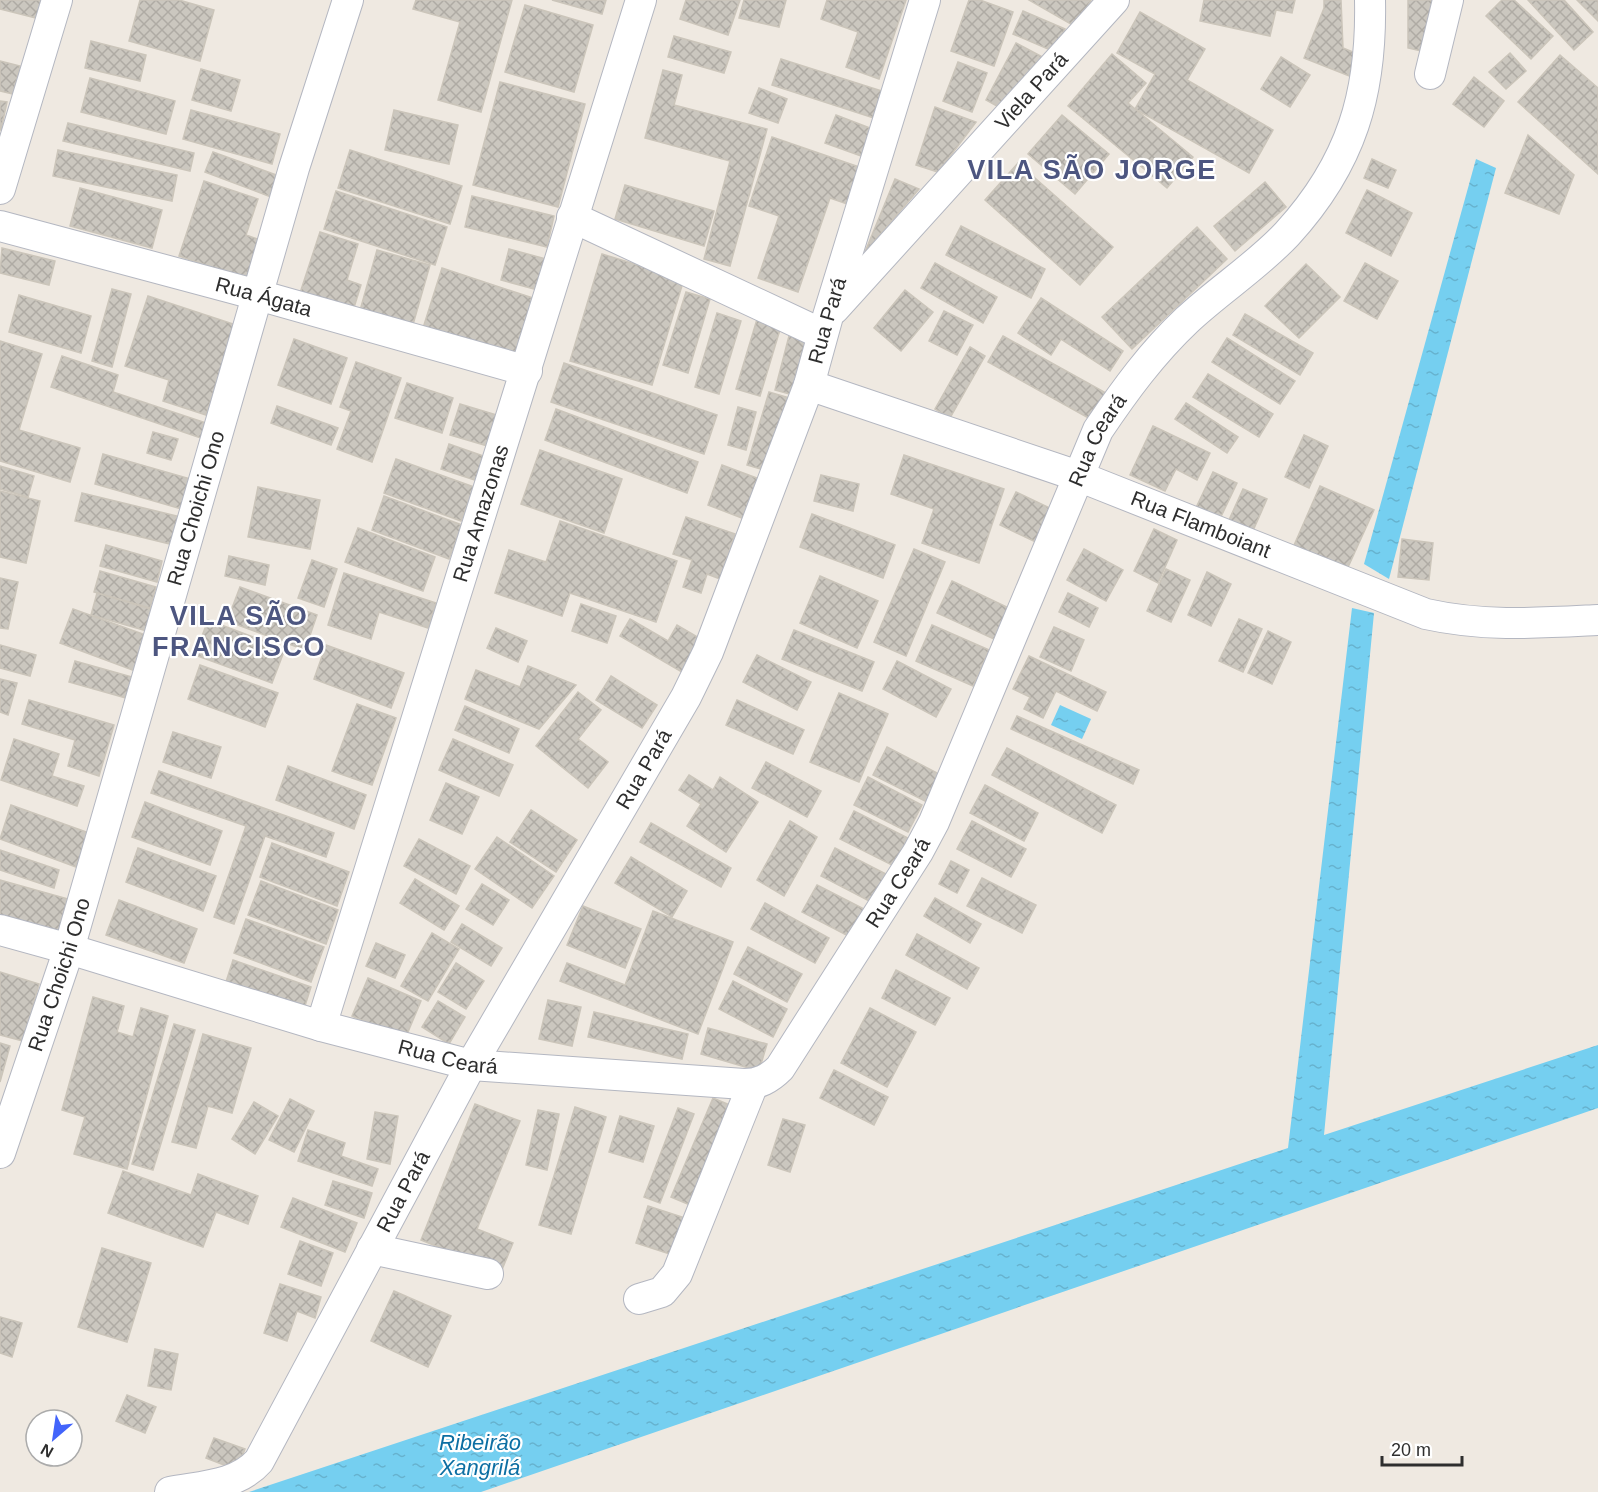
<svg xmlns="http://www.w3.org/2000/svg" width="1598" height="1492" viewBox="0 0 1598 1492" font-family="Helvetica,sans-serif">
<style>
.water{fill:url(#water-ripples)}
.building{fill:url(#building-cross-hatch);stroke:#cbc5ba;stroke-width:1.5}
.lines{fill:none;stroke-linecap:round;stroke-linejoin:round}
.minor-casing{stroke:#b4b7c1;stroke-width:32}
.minor{stroke:#fff;stroke-width:30}
.labels{text-anchor:middle;stroke-width:4.5;stroke-linejoin:round;paint-order:stroke}
.street-label{font-size:21px;fill:#2e2e2e;stroke:#fff}
.water-label{font-size:22px;font-style:italic;fill:#0d6fa3;stroke:#fff}
.district-label{font-size:27px;font-weight:bold;letter-spacing:1.5px;fill:#4d5680;stroke:#fff}
</style>
<defs>
<pattern id="water-ripples" width="26" height="14" patternUnits="userSpaceOnUse" patternTransform="scale(1.5)"><rect width="26" height="14" fill="#75cff0"/><path d="M2 4q2-2 4 0t4 0M15 11q2-2 4 0t4 0" fill="none" stroke="#66b2ce"/></pattern>
<pattern id="building-cross-hatch" width="8" height="8" patternUnits="userSpaceOnUse" patternTransform="scale(1.5)"><rect width="8" height="8" fill="#cbc7bf"/><path d="M0 0l8 8M0 8l8-8" fill="none" stroke="#afaba4"/></pattern>
</defs>
<rect width="100%" height="100%" fill="#efe9e1"/>
<g class="water">
<path d="M1476 159 1496 168 1389 579 1364 564Z"/>
<path d="M1352 608 1374 613 1324 1135 1598 1045V1108L481 1492H249L1288 1148Z"/>
<path d="M1060 705 1091 719 1082 739 1051 725Z"/>
</g>
<g class="building">
<path d="M0 0H45L40 19 0 9Z"/>
<path d="M140 0H179L214 10 200 61 129 41Z"/>
<path d="M416 0H512L481 112 438 100 460 22 413 9Z"/>
<path d="M552 0H606L602 14Z"/>
<path d="M686 0H740L728 35 680 19Z"/>
<path d="M744 0H786L779 27 739 18Z"/>
<path d="M827 0H906L879 79 846 67 858 32 821 19Z"/>
<path d="M969 0H980L1013 12 994 66 951 51Z"/>
<path d="M1029 0H1091L1076 27Z"/>
<path d="M1204 0H1295L1292 13 1276 10 1270 36 1200 21Z"/>
<path d="M1324 0H1341L1343 48 1365 57 1357 79 1304 58 1324 8Z"/>
<path d="M1408 0H1439L1426 52 1408 48Z"/>
<path d="M1502 0H1514L1553 36 1531 59 1486 16Z"/>
<path d="M1528 0H1564L1593 32 1574 50Z"/>
<path d="M1577 0H1598V21Z"/>
<path d="M525 5 593 25 574 92 505 72Z"/>
<path d="M1023 11 1065 29 1055 52 1013 34Z"/>
<path d="M1140 12 1205 49 1187 80 1273 130 1249 173 1135 109 1155 74 1117 53Z"/>
<path d="M674 36 731 52 724 73 668 57Z"/>
<path d="M91 41 146 55 140 81 85 68Z"/>
<path d="M1016 43 1048 60 997 106 986 100Z"/>
<path d="M1510 53 1526 71 1506 89 1489 72Z"/>
<path d="M1112 54 1146 83 1128 103 1193 157 1167 188 1068 106Z"/>
<path d="M1560 55 1598 88V174L1518 102Z"/>
<path d="M1281 57 1310 75 1290 107 1261 89Z"/>
<path d="M781 59 885 92 877 119 772 85Z"/>
<path d="M0 61 20 66 13 94 0 91Z"/>
<path d="M958 62 987 73 972 112 943 101Z"/>
<path d="M201 69 240 80 231 111 192 100Z"/>
<path d="M663 70 682 75 674 105 767 129 730 266 704 259 730 161 645 138Z"/>
<path d="M1474 77 1504 101 1484 127 1453 104Z"/>
<path d="M90 78 175 101 166 134 81 112Z"/>
<path d="M500 82 585 104 558 207 473 185Z"/>
<path d="M759 88 787 99 778 123 749 113Z"/>
<path d="M0 101 7 102 1 130H0Z"/>
<path d="M935 107 976 122 938 172 916 165Z"/>
<path d="M191 110 280 134 272 164 183 139Z"/>
<path d="M394 110 458 125 449 164 385 150Z"/>
<path d="M836 115 875 130 864 157 825 143Z"/>
<path d="M1062 115 1109 154 1075 194 1028 154Z"/>
<path d="M68 123 194 153 190 171 63 141Z"/>
<path d="M1528 135 1574 175 1559 214 1505 193Z"/>
<path d="M772 137 868 170 856 207 830 198 798 292 758 278 779 216 749 206Z"/>
<path d="M58 150 177 175 172 201 53 176Z"/>
<path d="M350 150 462 186 450 224 338 188Z"/>
<path d="M213 152 279 176 271 197 205 172Z"/>
<path d="M1372 159 1396 170 1388 188 1364 178Z"/>
<path d="M1018 163 1113 247 1080 285 985 200Z"/>
<path d="M895 179 919 189 865 252Z"/>
<path d="M204 181 258 199 246 235 263 241 250 280 179 256Z"/>
<path d="M1265 182 1286 207 1235 251 1214 226Z"/>
<path d="M625 185 714 211 704 246 615 219Z"/>
<path d="M80 188 162 210 152 248 70 226Z"/>
<path d="M1367 190 1412 213 1391 256 1346 233Z"/>
<path d="M336 191 447 227 435 265 324 229Z"/>
<path d="M472 196 554 216 547 247 465 227Z"/>
<path d="M961 226 1045 269 1031 298 946 255Z"/>
<path d="M1197 227 1227 259 1132 349 1102 317Z"/>
<path d="M320 232 358 244 347 280 361 285 352 314 299 296Z"/>
<path d="M2 248 55 261 49 285 0 273Z"/>
<path d="M509 249 546 259 538 290 501 280Z"/>
<path d="M377 250 430 265 412 328 359 314Z"/>
<path d="M602 254 684 279 652 385 570 361Z"/>
<path d="M935 263 997 297 983 323 921 288Z"/>
<path d="M1365 263 1398 281 1377 319 1344 301Z"/>
<path d="M1306 264 1340 297 1299 338 1265 306Z"/>
<path d="M442 268 539 300 520 360 423 328Z"/>
<path d="M112 289 131 294 112 367 92 361Z"/>
<path d="M905 290 933 312 901 351 874 328Z"/>
<path d="M686 292 710 299 688 373 663 365Z"/>
<path d="M19 295 91 316 81 353 9 332Z"/>
<path d="M148 296 236 325 206 415 163 401 169 380 125 366Z"/>
<path d="M1041 298 1123 351 1110 371 1061 339 1051 355 1018 333Z"/>
<path d="M944 311 973 325 957 355 929 341Z"/>
<path d="M717 313 741 321 719 394 695 387Z"/>
<path d="M1245 314 1313 353 1300 375 1233 335Z"/>
<path d="M758 316 782 323 760 396 736 389Z"/>
<path d="M789 336 812 342 797 396 775 390Z"/>
<path d="M1003 336 1106 393 1092 420 988 362Z"/>
<path d="M1227 338 1295 381 1280 404 1212 362Z"/>
<path d="M294 339 347 358 331 404 278 385Z"/>
<path d="M0 341 42 354 19 430 80 448 70 482 0 461Z"/>
<path d="M970 347 985 356 950 418 935 409Z"/>
<path d="M62 356 118 375 113 392 206 423 201 438 51 387Z"/>
<path d="M356 362 401 378 372 462 337 449 351 411 340 407Z"/>
<path d="M564 363 717 415 704 454 551 402Z"/>
<path d="M1208 374 1273 414 1259 437 1193 397Z"/>
<path d="M407 383 453 398 442 433 395 418Z"/>
<path d="M769 392 793 399 771 472 747 465Z"/>
<path d="M1186 403 1238 437 1227 453 1175 419Z"/>
<path d="M460 404 500 416 491 447 450 435Z"/>
<path d="M277 406 338 428 331 445 271 423Z"/>
<path d="M738 407 756 412 746 450 728 445Z"/>
<path d="M556 409 698 462 687 493 545 440Z"/>
<path d="M1153 426 1210 453 1197 480 1176 469 1165 491 1130 475Z"/>
<path d="M153 432 178 439 171 460 147 453Z"/>
<path d="M1304 435 1328 446 1309 488 1285 477Z"/>
<path d="M449 444 489 458 481 482 441 469Z"/>
<path d="M540 450 622 479 604 533 521 504Z"/>
<path d="M103 454 194 480 185 510 95 484Z"/>
<path d="M904 455 1004 489 979 563 922 543 934 509 891 494Z"/>
<path d="M396 459 474 487 461 521 384 493Z"/>
<path d="M722 465 762 480 747 520 708 505Z"/>
<path d="M0 466 34 476 28 497 0 489Z"/>
<path d="M1213 472 1237 483 1217 525 1193 514Z"/>
<path d="M821 475 859 484 853 511 814 501Z"/>
<path d="M1320 486 1374 510 1344 576 1291 552Z"/>
<path d="M258 487 320 500 310 549 248 537Z"/>
<path d="M1243 489 1267 499 1248 542 1224 531Z"/>
<path d="M0 491 40 501 26 563 0 557Z"/>
<path d="M1016 492 1056 511 1040 544 1000 525Z"/>
<path d="M82 493 181 517 174 545 75 521Z"/>
<path d="M384 496 462 525 449 559 372 530Z"/>
<path d="M812 514 895 545 883 578 800 547Z"/>
<path d="M686 517 735 534 720 579 707 574 701 593 683 587 692 560 673 554Z"/>
<path d="M560 521 677 561 656 622 570 593 562 616 495 593 509 550 546 562Z"/>
<path d="M358 528 435 557 423 591 345 562Z"/>
<path d="M1154 529 1177 540 1158 583 1134 571Z"/>
<path d="M1402 539 1433 543 1429 580 1398 577Z"/>
<path d="M106 545 162 561 157 582 100 566Z"/>
<path d="M914 549 945 562 906 656 874 642Z"/>
<path d="M1084 549 1123 570 1106 601 1067 580Z"/>
<path d="M229 556 269 565 265 585 225 576Z"/>
<path d="M312 560 337 569 324 607 298 598Z"/>
<path d="M1166 569 1190 580 1171 622 1147 611Z"/>
<path d="M100 571 156 587 150 608 94 592Z"/>
<path d="M1207 572 1231 584 1211 626 1188 615Z"/>
<path d="M344 573 436 603 428 628 379 612 371 639 328 625Z"/>
<path d="M820 576 878 601 857 648 800 623Z"/>
<path d="M0 578 18 582 8 629 0 628Z"/>
<path d="M952 581 1009 608 994 639 937 613Z"/>
<path d="M240 587 317 615 305 650 227 621Z"/>
<path d="M97 593 154 610 147 631 91 615Z"/>
<path d="M1068 593 1098 608 1089 627 1059 612Z"/>
<path d="M581 604 616 616 607 643 572 631Z"/>
<path d="M73 609 151 637 138 672 60 643Z"/>
<path d="M630 619 668 641 677 625 706 642 687 675 620 636Z"/>
<path d="M1239 619 1262 629 1243 672 1219 661Z"/>
<path d="M208 620 285 649 272 683 195 655Z"/>
<path d="M932 625 989 650 973 686 916 661Z"/>
<path d="M1054 627 1084 640 1071 671 1040 657Z"/>
<path d="M496 628 527 641 518 662 487 648Z"/>
<path d="M794 630 874 662 862 691 782 659Z"/>
<path d="M1268 631 1291 642 1272 684 1248 673Z"/>
<path d="M0 645 36 655 30 676 0 668Z"/>
<path d="M326 645 404 673 391 708 314 679Z"/>
<path d="M757 655 811 682 797 710 743 682Z"/>
<path d="M1029 656 1106 692 1097 711 1056 691 1043 718 1024 709 1030 697 1013 689Z"/>
<path d="M75 661 132 677 126 698 69 682Z"/>
<path d="M897 661 951 689 936 717 883 689Z"/>
<path d="M200 665 278 693 265 727 188 699Z"/>
<path d="M528 666 576 685 539 729 465 699 476 670 520 687Z"/>
<path d="M611 676 657 705 642 728 596 700Z"/>
<path d="M0 679 17 683 8 715 0 712Z"/>
<path d="M578 692 601 710 578 739 608 762 588 788 536 746Z"/>
<path d="M839 693 888 714 859 782 810 762Z"/>
<path d="M29 700 114 725 99 776 68 766 75 740 22 724Z"/>
<path d="M737 700 804 730 793 754 726 725Z"/>
<path d="M357 704 396 718 372 785 332 771Z"/>
<path d="M465 706 519 729 509 753 455 730Z"/>
<path d="M1017 716 1139 770 1133 784 1011 729Z"/>
<path d="M173 732 221 747 211 778 163 762Z"/>
<path d="M14 739 59 754 52 776 84 786 77 806 1 780Z"/>
<path d="M453 739 513 765 499 796 439 770Z"/>
<path d="M887 747 941 775 927 802 873 775Z"/>
<path d="M1007 748 1116 805 1102 833 992 775Z"/>
<path d="M766 762 821 791 807 817 752 788Z"/>
<path d="M288 766 366 795 354 829 276 800Z"/>
<path d="M159 771 334 833 326 857 265 836 234 924 214 917 246 826 151 793Z"/>
<path d="M689 775 713 790 720 777 758 802 726 852 687 826 701 804 679 790Z"/>
<path d="M868 777 922 805 908 832 854 805Z"/>
<path d="M446 783 479 797 462 834 430 820Z"/>
<path d="M985 785 1038 813 1024 841 970 813Z"/>
<path d="M145 802 222 831 210 865 132 837Z"/>
<path d="M11 805 89 833 76 867 0 839Z"/>
<path d="M531 810 577 840 556 872 510 842Z"/>
<path d="M854 811 908 838 894 866 840 839Z"/>
<path d="M790 821 817 837 784 896 757 880Z"/>
<path d="M972 821 1026 849 1011 877 957 849Z"/>
<path d="M651 823 731 868 721 887 640 842Z"/>
<path d="M497 837 554 876 532 908 475 869Z"/>
<path d="M419 839 470 866 456 894 404 866Z"/>
<path d="M272 843 349 872 337 906 260 877Z"/>
<path d="M138 848 216 876 203 911 126 882Z"/>
<path d="M835 848 890 876 875 904 821 876Z"/>
<path d="M0 850 59 870 54 888 0 870Z"/>
<path d="M631 857 687 891 672 917 615 883Z"/>
<path d="M951 861 969 870 957 893 939 884Z"/>
<path d="M982 878 1036 905 1022 933 967 906Z"/>
<path d="M415 879 459 906 444 930 400 903Z"/>
<path d="M0 880 68 899 58 935 0 919Z"/>
<path d="M261 881 338 910 326 944 248 915Z"/>
<path d="M482 884 509 900 493 925 466 909Z"/>
<path d="M817 885 870 912 856 940 802 912Z"/>
<path d="M935 898 981 924 970 943 924 916Z"/>
<path d="M119 900 197 929 184 963 106 935Z"/>
<path d="M765 903 829 938 815 963 751 929Z"/>
<path d="M583 906 641 929 625 968 567 945Z"/>
<path d="M653 911 733 942 698 1034 560 981 567 963 625 985Z"/>
<path d="M246 919 324 947 311 982 234 953Z"/>
<path d="M462 924 502 948 491 966 451 942Z"/>
<path d="M432 933 459 949 428 1001 401 986Z"/>
<path d="M917 934 979 968 967 989 906 955Z"/>
<path d="M376 943 405 955 395 978 366 966Z"/>
<path d="M748 947 802 974 787 1002 734 974Z"/>
<path d="M233 960 311 987 303 1012 225 985Z"/>
<path d="M456 963 484 981 466 1009 438 992Z"/>
<path d="M896 970 950 998 935 1025 882 998Z"/>
<path d="M0 972 39 984 23 1041 0 1035Z"/>
<path d="M368 978 421 1001 405 1039 352 1016Z"/>
<path d="M733 981 787 1009 773 1037 719 1009Z"/>
<path d="M93 997 124 1006 117 1032 133 1037 141 1008 168 1016 127 1169 74 1154 85 1117 62 1110Z"/>
<path d="M548 1000 581 1007 572 1046 539 1039Z"/>
<path d="M438 1001 465 1017 449 1044 422 1027Z"/>
<path d="M870 1008 916 1032 887 1087 841 1063Z"/>
<path d="M594 1012 688 1034 682 1059 588 1037Z"/>
<path d="M174 1024 195 1030 153 1170 132 1164Z"/>
<path d="M708 1028 767 1044 759 1071 701 1054Z"/>
<path d="M203 1034 251 1048 232 1113 208 1106 196 1148 172 1142Z"/>
<path d="M0 1043 10 1046 0 1082Z"/>
<path d="M834 1070 888 1097 874 1125 820 1098Z"/>
<path d="M713 1098 732 1106 690 1205 671 1197Z"/>
<path d="M290 1099 314 1111 294 1152 269 1140Z"/>
<path d="M254 1102 278 1116 255 1154 232 1139Z"/>
<path d="M475 1104 520 1121 477 1229 513 1243 501 1272 421 1240Z"/>
<path d="M575 1107 606 1117 571 1234 539 1225Z"/>
<path d="M678 1108 694 1114 660 1203 644 1197Z"/>
<path d="M538 1110 559 1114 547 1170 526 1165Z"/>
<path d="M375 1112 398 1116 390 1164 367 1159Z"/>
<path d="M620 1116 654 1126 643 1162 609 1152Z"/>
<path d="M783 1119 805 1125 790 1172 768 1165Z"/>
<path d="M308 1130 345 1143 341 1156 378 1169 372 1186 298 1161Z"/>
<path d="M123 1171 191 1195 198 1174 258 1196 248 1224 216 1212 203 1247 108 1213Z"/>
<path d="M333 1181 372 1193 364 1218 325 1205Z"/>
<path d="M293 1198 357 1223 345 1252 281 1227Z"/>
<path d="M648 1206 688 1219 676 1256 636 1243Z"/>
<path d="M300 1241 333 1253 321 1286 288 1274Z"/>
<path d="M102 1248 151 1263 127 1342 78 1327Z"/>
<path d="M280 1284 321 1297 315 1318 297 1311 287 1341 264 1333Z"/>
<path d="M394 1291 451 1316 428 1367 371 1341Z"/>
<path d="M0 1317 22 1323 12 1357 0 1353Z"/>
<path d="M155 1349 178 1354 171 1390 148 1386Z"/>
<path d="M127 1395 156 1407 145 1433 116 1421Z"/>
<path d="M214 1438 245 1449 237 1470 206 1458Z"/>
</g>
<g class="lines">
<defs>
<g id="minor">
<path d="M1430 74 1448 0"/>
<path d="M0 189 57 0"/>
<path d="M572 217 822 334"/>
<path id="s1" d="M0 226 258 295 527 371"/>
<path id="s2" d="M834 309 1114 0"/>
<path id="s3" d="M809 385 1078 476 1426 614C1484 627 1539 623 1598 620"/>
<path id="s4" d="M0 930 69 949 321 1026 471 1065 744 1084C759 1084 769 1079 780 1068L918 852 934 822 1098 430C1125 390 1152 353 1187 320 1219 290 1257 266 1287 234 1352 163 1372 93 1370 0"/>
<path id="s5" d="M321 1026 641 0"/>
<path id="s6" d="M0 1153 69 949 294 168 348 0"/>
<path d="M372 1249 488 1274"/>
<path d="M639 1299 662 1292 677 1274 753 1084"/>
<path id="s7" d="M170 1492C201 1486 237 1486 259 1461L471 1065 686 697 708 652 809 385 828 316 925 0"/>
</g>
</defs>
<use href="#minor" class="minor-casing"/>
<use href="#minor" class="minor"/>
</g>
<g class="labels">
<g class="street-label">
<text dy="7" stroke="none"><textPath href="#s2" startOffset="294">Viela Pará</textPath></text>
<text dy="7" stroke="none"><textPath href="#s1" startOffset="273">Rua Ágata</textPath></text>
<text dy="7" stroke="none"><textPath href="#s7" startOffset="1374">Rua Pará</textPath></text>
<text dy="7" stroke="none"><textPath href="#s4" startOffset="1510">Rua Ceará</textPath></text>
<text dy="7" stroke="none"><textPath href="#s6" startOffset="674">Rua Choichi Ono</textPath></text>
<text dy="7" stroke="none"><textPath href="#s5" startOffset="537">Rua Amazonas</textPath></text>
<text dy="7" stroke="none"><textPath href="#s3" startOffset="416">Rua Flamboiant</textPath></text>
<text dy="7" stroke="none"><textPath href="#s7" startOffset="888">Rua Pará</textPath></text>
<text dy="7" stroke="none"><textPath href="#s4" startOffset="1024">Rua Ceará</textPath></text>
<text dy="7" stroke="none"><textPath href="#s6" startOffset="188">Rua Choichi Ono</textPath></text>
<text dy="7" stroke="none"><textPath href="#s4" startOffset="466">Rua Ceará</textPath></text>
<text dy="7" stroke="none"><textPath href="#s7" startOffset="402">Rua Pará</textPath></text>
</g>
<g class="water-label">
<text x="480" y="1450">Ribeirão<tspan x="480" dy="25">Xangrilá</tspan></text>
</g>
<g class="district-label">
<text x="1092" y="179">VILA SÃO JORGE</text>
<text x="239" y="625">VILA SÃO<tspan x="239" dy="31">FRANCISCO</tspan></text>
</g>
</g>
<g transform="translate(54 1438) rotate(209)"><circle r="28" fill="#ffffff" stroke="#ababab" stroke-width="1.5"/>
<path d="M0-4.5L10 22L0 15L-10 22Z" fill="#4264fb"/>
<text y="-9" font-size="16" font-weight="bold" text-anchor="middle" fill="#2e2e2e">N</text>
</g>
<path d="M1382 1456v9h80v-9" fill="none" stroke="#2e2e2e" stroke-width="3"/>
<text x="1391" y="1456" font-size="18" fill="#2e2e2e" stroke="#ffffff" stroke-width="4.5" paint-order="stroke">20 m</text>
</svg>
